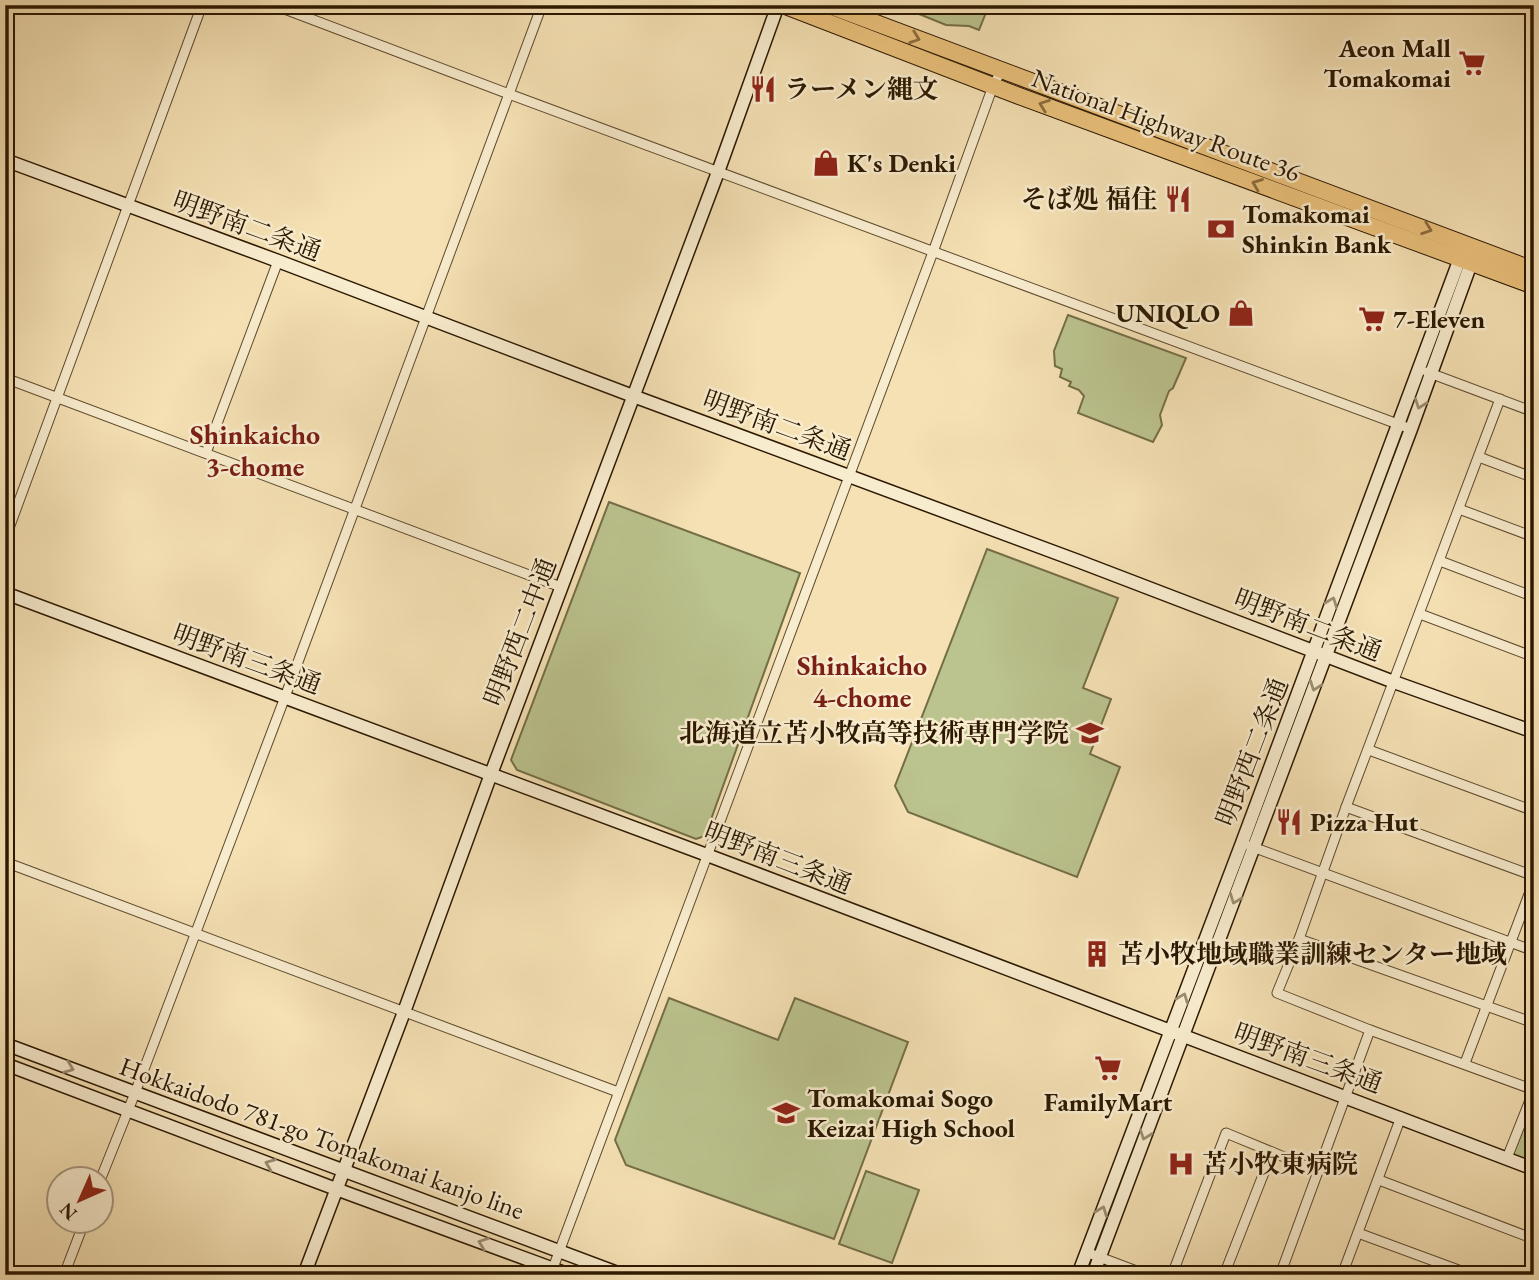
<svg xmlns="http://www.w3.org/2000/svg" width="1539" height="1280" viewBox="0 0 1539 1280" font-family="'EB Garamond','Noto Serif JP',serif">
<style>
.green{fill:#bbc38e;stroke:#746e47;stroke-width:2}
.lines{fill:none;stroke-linecap:round;stroke-linejoin:round}
.street-casing{stroke:#5e4a2d;stroke-width:11}
.secondary-casing{stroke:#2c1800;stroke-width:15}
.highway-casing{stroke:#2c1800;stroke-width:18}
.street{stroke:#f8ecce;stroke-width:9}
.secondary{stroke:#f8ecce;stroke-width:12}
.highway{stroke:#eac07a;stroke-width:16}
.oneway{stroke:#8b6c3d}
.oneway2{stroke:#9c8d71}
.labels{text-anchor:middle;stroke-width:5;stroke-linejoin:round;paint-order:stroke}
.poi-label{font-size:26px;font-weight:bold;fill:#2c1800;stroke:#f8ecce;text-anchor:start}
.street-label{font-size:26px;fill:#2c1800;stroke:#f8ecce}
.neighbourhood-label{font-size:28px;font-weight:bold;fill:#7a1f14;stroke:#f8ecce}
</style>
<rect width="100%" height="100%" fill="#f5e1b4"/>
<filter id="stains"><feTurbulence type="fractalNoise" baseFrequency=".00286" numOctaves="4"/><feColorMatrix values="0 0 0 0 .2 0 0 0 0 .09 0 0 0 0 .02 0 0 0 .5 -.17"/></filter>
<radialGradient id="worn" r=".72"><stop offset=".6" stop-color="#630" stop-opacity="0"/><stop offset="1" stop-color="#630" stop-opacity=".3"/></radialGradient>
<g class="green">
<path d="M897 5H989L979 30 969 26 946 25Z"/>
<path d="M1068 315 1186 358 1173 388 1169 391 1160 415 1162 425 1153 442 1078 413 1084 396 1079 390 1069 386 1071 382 1060 377 1062 369 1055 366 1054 351Z"/>
<path d="M609 502 800 573 705 836 696 839 517 770 511 760Z"/>
<path d="M987 549 1118 598 1083 688 1111 699 1090 754 1120 767 1077 877 908 812 895 786Z"/>
<path d="M669 998 778 1040 795 998 908 1042 834 1239 626 1165 615 1140Z"/>
<path d="M1534 1096V1164L1511 1156Z"/>
<path d="M866 1171 919 1190 892 1263 839 1244Z"/>
</g>
<g class="lines">
<defs>
<g id="street">
<path d="M274 5 509 94 1411 429"/>
<path d="M1427 372 1534 412"/>
<path d="M5 378 561 587"/>
<path d="M1500 399 1346 807 1299 939 1277 993 1370 1030 1534 1090"/>
<path d="M206 453 278 261"/>
<path d="M1479 457 1534 478"/>
<path d="M1459 509 1534 537"/>
<path d="M5 539 202 5"/>
<path d="M1440 561 1534 597"/>
<path d="M1420 614 1534 657"/>
<path d="M1369 750 1534 811"/>
<path d="M1346 807 1534 876"/>
<path d="M1250 846 1534 951"/>
<path d="M5 862 618 1092"/>
<path d="M1299 939 1534 1023"/>
<path d="M1465 1063 1534 881"/>
<path d="M1507 1158 1534 1090"/>
<path d="M101 1178 135 1093 285 697 542 5"/>
<path d="M1379 1180 1534 1239"/>
<path d="M1358 1233 1472 1275"/>
<path d="M1086 1252 1147 1275"/>
<path d="M553 1268 933 252 993 86 1001 71"/>
<path d="M64 1275 85 1220"/>
<path d="M1172 1275 1226 1133 1318 1171"/>
<path d="M1224 1275 1272 1152"/>
<path d="M1280 1275 1370 1030"/>
<path d="M1342 1275 1401 1117"/>
</g>
<g id="secondary">
<path d="M5 160 278 261 633 396 1078 561 1394 682 1534 732"/>
<path d="M5 593 707 855 1534 1169"/>
<path d="M5 1044 623 1275"/>
<path d="M5 1064 336 1189 570 1275"/>
<path d="M304 1275 404 1012 491 774 718 172 778 5"/>
<path d="M1078 1275 1242 843 1462 253"/>
<path d="M1093 1275 1411 429 1474 255"/>
</g>
<g id="highway">
<path d="M783 5 1019 96 1534 286"/>
<path d="M828 5 1534 270"/>
</g>
</defs>
<use href="#street" class="street-casing"/>
<use href="#secondary" class="secondary-casing"/>
<use href="#highway" class="highway-casing"/>
<use href="#street" class="street"/>
<use href="#secondary" class="secondary"/>
<use href="#highway" class="highway"/>
</g>
<defs><path id="oneway-chevron" d="M-2-3.5L2.5 0L-2 3.5" fill="none" stroke-width="1.6" stroke-linecap="round" stroke-linejoin="round" transform="scale(1.75)"/></defs>
<g class="oneway">
<use href="#oneway-chevron" transform="translate(915 38) rotate(20)"/>
<use href="#oneway-chevron" transform="translate(1044 105) rotate(-160)"/>
<use href="#oneway-chevron" transform="translate(1257 184) rotate(-159)"/>
<use href="#oneway-chevron" transform="translate(1427 229) rotate(20)"/>
</g>
<g class="oneway2">
<use href="#oneway-chevron" transform="translate(1420 404) rotate(110)"/>
<use href="#oneway-chevron" transform="translate(1332 602) rotate(-69)"/>
<use href="#oneway-chevron" transform="translate(1315 686) rotate(110)"/>
<use href="#oneway-chevron" transform="translate(1235 899) rotate(111)"/>
<use href="#oneway-chevron" transform="translate(1183 998) rotate(-69)"/>
<use href="#oneway-chevron" transform="translate(69 1068) rotate(21)"/>
<use href="#oneway-chevron" transform="translate(1145 1135) rotate(110)"/>
<use href="#oneway-chevron" transform="translate(270 1164) rotate(-159)"/>
<use href="#oneway-chevron" transform="translate(1102 1211) rotate(-69)"/>
<use href="#oneway-chevron" transform="translate(483 1243) rotate(-160)"/>
</g>
<defs>
<symbol id="supermarket-bare" viewBox="-9 -9 18 18"><path d="M-6-5.5h2.5l.6 2H6L4.5 2H-2.5L-4.4-4H-6ZM-1.5 3.2a1.3 1.3 0 1 0 .1 0ZM3 3.2a1.3 1.3 0 1 0 .1 0Z" fill="#8f2418" stroke="#f8ecce" stroke-width="2.5" paint-order="stroke"/></symbol>
<symbol id="restaurant-bare" viewBox="-9 -9 18 18"><path d="M-5-6h1v4h1v-4h1v4h1v-4h1v5L-1.5 .5V6h-2V.5L-5-1ZM5-6V6H3V1.5H1.5Q1.5-4 5-6Z" fill="#8f2418" stroke="#f8ecce" stroke-width="2.5" paint-order="stroke"/></symbol>
<symbol id="shop-bare" viewBox="-9 -9 18 18"><path d="M-5-2.5h2.3a2.7 3.5 0 0 1 5.4 0H5L5.5 6h-11ZM-1.5-2.5h3a1.5 2.3 0 0 0-3 0Z" fill="#8f2418" stroke="#f8ecce" stroke-width="2.5" paint-order="stroke"/></symbol>
<symbol id="bank-bare" viewBox="-9 -9 18 18"><path d="M-6-4H6V4H-6ZM0-2.3a2.3 2.3 0 1 0 0 4.6a2.3 2.3 0 1 0 0-4.6Z" fill="#8f2418" stroke="#f8ecce" stroke-width="2.5" paint-order="stroke"/></symbol>
<symbol id="school-bare" viewBox="-9 -9 18 18"><path d="M0-5L7-2L0 1L-7-2ZM-4 1L0 2.5L4 1V4Q0 6-4 4Z" fill="#8f2418" stroke="#f8ecce" stroke-width="2.5" paint-order="stroke"/></symbol>
<symbol id="building-bare" viewBox="-9 -9 18 18"><path d="M-4-6H4V6H1V3H-1V6H-4ZM-2.5-4.3h1.7v1.8h-1.7ZM.8-4.3h1.7v1.8H.8ZM-2.5-1h1.7V.8h-1.7ZM.8-1h1.7V.8H.8Z" fill="#8f2418" stroke="#f8ecce" stroke-width="2.5" paint-order="stroke"/></symbol>
<symbol id="hospital-bare" viewBox="-9 -9 18 18"><path d="M-5-5h3v3.5h4V-5h3V5h-3V1.5h-4V5h-3Z" fill="#8f2418" stroke="#f8ecce" stroke-width="2.5" paint-order="stroke"/></symbol>
</defs>
<g fill-rule="evenodd">
<use href="#supermarket-bare" x="1453" y="44" width="38" height="38"/>
<use href="#restaurant-bare" x="744" y="70" width="38" height="38"/>
<use href="#shop-bare" x="807" y="144" width="38" height="38"/>
<use href="#restaurant-bare" x="1159" y="180" width="38" height="38"/>
<use href="#bank-bare" x="1202" y="210" width="38" height="38"/>
<use href="#shop-bare" x="1222" y="294" width="38" height="38"/>
<use href="#supermarket-bare" x="1353" y="300" width="38" height="38"/>
<use href="#school-bare" x="1071" y="714" width="38" height="38"/>
<use href="#restaurant-bare" x="1270" y="803" width="38" height="38"/>
<use href="#building-bare" x="1078" y="935" width="38" height="38"/>
<use href="#supermarket-bare" x="1089" y="1049" width="38" height="38"/>
<use href="#school-bare" x="767" y="1094" width="38" height="38"/>
<use href="#hospital-bare" x="1162" y="1145" width="38" height="38"/>
</g>
<g class="labels">
<g class="poi-label">
<text x="1451" y="57" text-anchor="end">Aeon Mall<tspan x="1451" dy="30">Tomakomai</tspan></text>
<text x="784" y="98">ラーメン縄文</text>
<text x="847" y="172">K's Denki</text>
<text x="1157" y="208" text-anchor="end">そば処 福住</text>
<text x="1242" y="223">Tomakomai<tspan x="1242" dy="30">Shinkin Bank</tspan></text>
<text x="1220" y="322" text-anchor="end">UNIQLO</text>
<text x="1393" y="328">7-Eleven</text>
<text x="1069" y="742" text-anchor="end">北海道立苫小牧高等技術専門学院</text>
<text x="1310" y="831">Pizza Hut</text>
<text x="1118" y="963">苫小牧地域職業訓練センター地域</text>
<text x="807" y="1107">Tomakomai Sogo<tspan x="807" dy="30">Keizai High School</tspan></text>
<text x="1108" y="1111" text-anchor="middle">FamilyMart</text>
<text x="1202" y="1173">苫小牧東病院</text>
</g>
<g class="street-label">
<text transform="translate(1166 125) rotate(20)" y="9">National Highway Route 36</text>
<text transform="translate(247 226) rotate(20)" y="9">明野南二条通</text>
<text transform="translate(777 425) rotate(20)" y="9">明野南二条通</text>
<text transform="translate(1308 625) rotate(21)" y="9">明野南二条通</text>
<text transform="translate(520 632) rotate(-69)" y="9">明野西二中通</text>
<text transform="translate(247 659) rotate(20)" y="9">明野南三条通</text>
<text transform="translate(1252 752) rotate(-69)" y="9">明野西二条通</text>
<text transform="translate(778 858) rotate(21)" y="9">明野南三条通</text>
<text transform="translate(1308 1058) rotate(20)" y="9">明野南三条通</text>
<text transform="translate(322 1138) rotate(20)" y="9">Hokkaidodo 781-go Tomakomai kanjo line</text>
</g>
<g class="neighbourhood-label">
<text x="255" y="444">Shinkaicho<tspan x="255" dy="32">3-chome</tspan></text>
<text x="862" y="675">Shinkaicho<tspan x="862" dy="32">4-chome</tspan></text>
</g>
</g>
<rect width="1539" height="1280" fill="none" stroke="#f5e1b4" stroke-width="28"/>
<rect x="7" y="7" width="1525" height="1266" fill="none" stroke="#2c1800" stroke-width="3.5"/>
<rect x="14" y="14" width="1511" height="1252" fill="none" stroke="#2c1800" stroke-width="2"/>
<g transform="translate(80 1200) rotate(225)"><circle r="33" fill="#f8ecce" stroke="#a6977c" stroke-width="2"/>
<path d="M0-5L12 26L0 18L-12 26Z" fill="#8f2418"/>
<text y="-10" font-size="19" font-weight="bold" text-anchor="middle" fill="#2c1800">N</text>
</g>
<rect width="100%" height="100%" filter="url(#stains)"/>
<rect width="100%" height="100%" fill="url(#worn)"/>
</svg>
